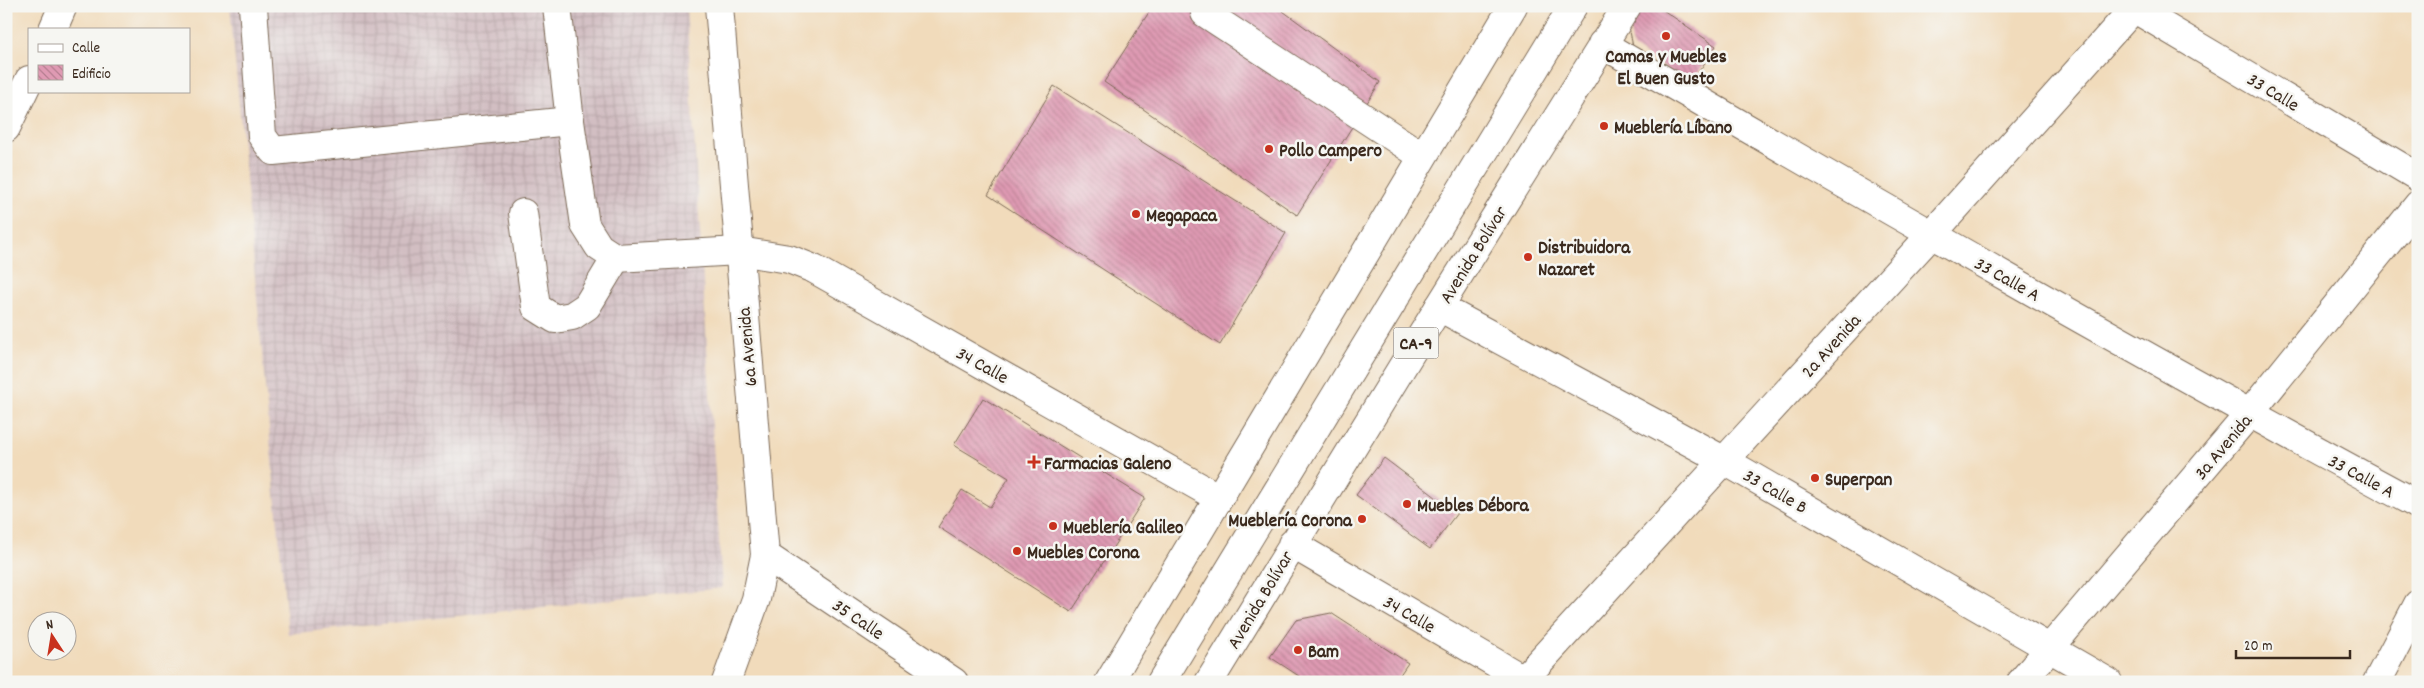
<svg xmlns="http://www.w3.org/2000/svg" width="2424" height="688" viewBox="0 0 2424 688" font-family="Dekko,sans-serif">
<style>
.industrial{fill:url(#industrial-grid)}
.building{fill:url(#building-back-hatch)}
.lines{fill:none;stroke-linecap:round;stroke-linejoin:round}
.minor-casing{stroke:#7b6855;stroke-width:30}
.major-casing{stroke:#7b6855;stroke-width:30}
.minor{stroke:#fff;stroke-width:28}
.major{stroke:#fff;stroke-width:28}
.poi-dot{fill:#c8321e;stroke:#f6f6f2;stroke-width:2}
.labels{text-anchor:middle;stroke-width:5;stroke-linejoin:round;paint-order:stroke}
.shield{fill:#f6f6f2;stroke:#73675e;stroke-width:1}
.shield-label{font-size:18px;font-weight:bold;fill:#3b2a1e}
.poi-label{font-size:19px;font-weight:bold;fill:#3b2a1e;stroke:#f6f6f2;text-anchor:start}
.street-label{font-size:19px;fill:#3b2a1e;stroke:#f6f6f2}
</style>
<defs>
<pattern id="industrial-grid" width="8" height="8" patternUnits="userSpaceOnUse" patternTransform="scale(1.25)"><rect width="8" height="8" fill="#d2bec2"/><path d="M0 4h8M4 0v8" fill="none" stroke="#b5a3a6"/></pattern>
<pattern id="building-back-hatch" width="6" height="6" patternUnits="userSpaceOnUse" patternTransform="scale(1.25)"><rect width="6" height="6" fill="#df9ab3"/><path d="M-1 5l2 2M0 0l6 6M5-1l2 2" fill="none" stroke="#b67e91"/></pattern>
</defs>
<rect width="100%" height="100%" fill="#f6f6f2"/>
<filter id="ink" filterUnits="userSpaceOnUse"><feTurbulence type="fractalNoise" baseFrequency=".02" numOctaves="2"/><feDisplacementMap in="SourceGraphic" scale="10" xChannelSelector="R" yChannelSelector="G"/><feConvolveMatrix kernelMatrix="1 2 1 2 8 2 1 2 1" color-interpolation-filters="sRGB"/></filter>
<filter id="wash" filterUnits="userSpaceOnUse"><feTurbulence type="fractalNoise" baseFrequency=".0096" numOctaves="4" result="noise"/><feDisplacementMap in="SourceGraphic" scale="20" xChannelSelector="R" yChannelSelector="G"/><feGaussianBlur stdDeviation="1.12" result="paint"/><feColorMatrix in="noise" values="0 0 0 0 0 0 0 0 0 0 0 0 0 0 0 0 0 1.4 0 .05"/><feComposite in="paint" operator="in"/></filter>
<g filter="url(#wash)">
<rect width="100%" height="100%" fill="#f1dbbb"/>
<path class="industrial" d="M230 6H686L722 588 288 634Z"/>
<g id="blocks">
<g class="building">
<path d="M1153 6H1276L1380 82 1297 215 1104 82Z"/>
<path d="M1643 6H1657L1716 46 1690 85 1633 47 1629 26Z"/>
<path d="M1054 86 1286 233 1220 345 988 195Z"/>
<path d="M983 398 1145 498 1071 612 938 527 962 490 990 507 1009 478 954 445Z"/>
<path d="M1384 458 1457 513 1430 549 1356 495Z"/>
<path d="M1331 613 1408 663 1395 682H1308L1270 657 1296 620Z"/>
</g>
</g>
</g>
<g filter="url(#ink)">
<use href="#blocks" fill-opacity="0" stroke="#7b6855" stroke-width="1"/>
<g class="lines">
<defs>
<g id="minor">
<path d="M253 6 262 136 273 151 570 121"/>
<path d="M557 6 570 121 585 225 599 247 616 258 739 251 789 259 814 269 1219 498"/>
<path d="M719 6 765 555 756 599 726 682"/>
<path d="M2130 6 2418 177"/>
<path d="M1205 13 1422 156"/>
<path d="M1602 44C1872 201 2143 357 2418 505"/>
<path d="M523 213 536 307 555 319 572 316 587 306 616 258"/>
<path d="M1439 307 1725 461 2108 682"/>
<path d="M1292 544 1528 682"/>
<path d="M765 555 954 682"/>
<path d="M1161 682 1573 6"/>
<path d="M1521 682 1931 235 2136 6"/>
<path d="M2021 682 2249 414 2418 205"/>
<path d="M2377 682 2418 604"/>
</g>
<g id="major">
<path d="M53 29 63 6"/>
<path d="M6 128 29 80"/>
<path d="M1109 682 1513 6"/>
<path d="M1209 682 1439 307 1627 6"/>
</g>
</defs>
<use href="#minor" class="minor-casing"/>
<use href="#major" class="major-casing"/>
<use href="#minor" class="minor"/>
<use href="#major" class="major"/>
</g>
</g>
<g class="poi-dot">
<circle cx="1666" cy="36" r="5"/>
<circle cx="1604" cy="126" r="5"/>
<circle cx="1269" cy="149" r="5"/>
<circle cx="1136" cy="214" r="5"/>
<circle cx="1528" cy="257" r="5"/>
<path d="M1031.5 454.5h5v5h5v5h-5v5h-5v-5h-5v-5h5z"/>
<circle cx="1815" cy="478" r="5"/>
<circle cx="1407" cy="504" r="5"/>
<circle cx="1362" cy="519" r="5"/>
<circle cx="1053" cy="526" r="5"/>
<circle cx="1017" cy="551" r="5"/>
<circle cx="1298" cy="650" r="5"/>
</g>
<g class="labels">
<rect class="shield" x="1393.5" y="327.5" width="45" height="31" rx="4"/>
<g class="shield-label">
<text x="1416" y="349">CA-9</text>
</g>
<g class="poi-label">
<text x="1666" y="62" text-anchor="middle">Camas y Muebles<tspan x="1666" dy="22">El Buen Gusto</tspan></text>
<text x="1614" y="133">Mueblería Líbano</text>
<text x="1279" y="156">Pollo Campero</text>
<text x="1146" y="221">Megapaca</text>
<text x="1538" y="253">Distribuidora<tspan x="1538" dy="22">Nazaret</tspan></text>
<text x="1044" y="469">Farmacias Galeno</text>
<text x="1825" y="485">Superpan</text>
<text x="1417" y="511">Muebles Débora</text>
<text x="1352" y="526" text-anchor="end">Mueblería Corona</text>
<text x="1063" y="533">Mueblería Galileo</text>
<text x="1027" y="558">Muebles Corona</text>
<text x="1308" y="657">Bam</text>
</g>
<g class="street-label">
<text transform="translate(2274 91) rotate(31)" y="7">33 Calle</text>
<text transform="translate(1472 254) rotate(-58)" y="7">Avenida Bolívar</text>
<text transform="translate(2008 278) rotate(29)" y="7">33 Calle A</text>
<text transform="translate(1830 345) rotate(-48)" y="7">2a Avenida</text>
<text transform="translate(746 347) rotate(-95)" y="7">6a Avenida</text>
<text transform="translate(983 364) rotate(29)" y="7">34 Calle</text>
<text transform="translate(2222 446) rotate(-50)" y="7">3a Avenida</text>
<text transform="translate(2362 475) rotate(28)" y="7">33 Calle A</text>
<text transform="translate(1776 490) rotate(30)" y="7">33 Calle B</text>
<text transform="translate(1259 599) rotate(-59)" y="7">Avenida Bolívar</text>
<text transform="translate(1410 613) rotate(30)" y="7">34 Calle</text>
<text transform="translate(859 618) rotate(34)" y="7">35 Calle</text>
</g>
</g>
<rect width="2424" height="688" fill="none" stroke="#f6f6f2" stroke-width="25"/>
<rect x="28" y="28" width="162" height="65" fill="#f6f6f2" stroke="#aba49d"/>
<rect x="38" y="44" width="25" height="8" fill="#ffffff" stroke="#aba49d"/>
<text x="72" y="52" font-size="15" fill="#3b2a1e">Calle</text>
<rect x="38" y="65" width="25" height="15" fill="url(#building-back-hatch)" stroke="#aba49d"/>
<text x="72" y="78" font-size="15" fill="#3b2a1e">Edificio</text>
<g transform="translate(52 636) rotate(348)"><circle r="24" fill="#f6f6f2" stroke="#aba49d"/>
<path d="M0-4L9 19L0 12L-9 19Z" fill="#c8321e"/>
<text y="-8" font-size="14" font-weight="bold" text-anchor="middle" fill="#3b2a1e">N</text>
</g>
<path d="M2236 650v8h114v-8" fill="none" stroke="#3b2a1e" stroke-width="2.5"/>
<text x="2244" y="650" font-size="15" fill="#3b2a1e" stroke="#f6f6f2" stroke-width="4" paint-order="stroke">20 m</text>
</svg>
